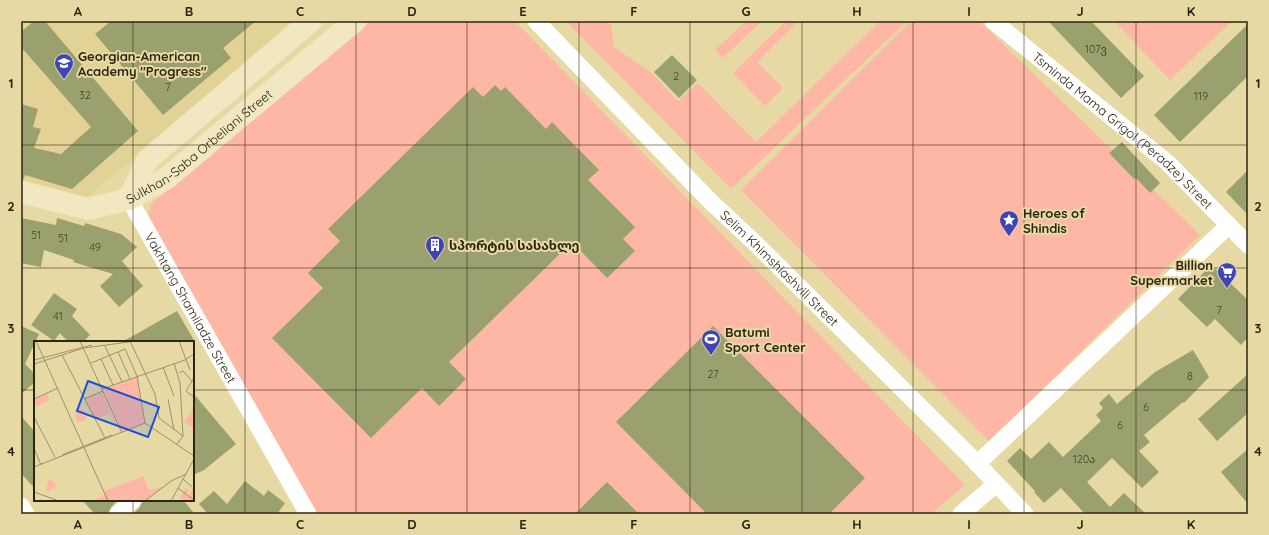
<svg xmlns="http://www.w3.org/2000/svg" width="1269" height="535" viewBox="0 0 1269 535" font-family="Quicksand,'Noto Sans Georgian',sans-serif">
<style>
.built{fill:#e2d295}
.green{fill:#feb7a5}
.building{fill:#9aa16f}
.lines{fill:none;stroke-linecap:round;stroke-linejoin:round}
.street{stroke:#fff;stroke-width:17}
.secondary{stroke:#f1e8c2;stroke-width:22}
.grid{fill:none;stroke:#2b2611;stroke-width:1;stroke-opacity:0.55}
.labels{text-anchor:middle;stroke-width:4;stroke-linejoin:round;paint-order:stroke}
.number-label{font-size:11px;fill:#474528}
.poi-label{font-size:13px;font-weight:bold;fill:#2b2611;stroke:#e7d9a4;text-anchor:start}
.street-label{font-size:13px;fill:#2b2611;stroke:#e7d9a4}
.inset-road{fill:none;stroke:#9c9169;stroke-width:1}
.view{fill:#1d4ed8;fill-opacity:0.15;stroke:#1d4ed8;stroke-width:2}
.inset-edge{fill:none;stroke:#2b2611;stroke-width:2}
.neatline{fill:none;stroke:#2b2611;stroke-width:1.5}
.grid-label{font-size:13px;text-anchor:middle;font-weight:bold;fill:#2b2611}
</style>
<rect width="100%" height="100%" fill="#e7d9a4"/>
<path class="built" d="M21 21H291L157 139 87 197 21 179Z"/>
<g class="green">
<path d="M371 21H515L965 485 931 514H317L148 218 151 204Z"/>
<path d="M566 21H590L611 24 614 47 652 73 678 101 698 83 756 142 880 21H907L731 189Z"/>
<path d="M746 21H762L723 58 715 50Z"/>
<path d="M786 21H799L757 62 783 88 765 106 733 73Z"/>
<path d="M911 21H979L1200 235 989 441 741 190Z"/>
<path d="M1114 21H1232L1170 80Z"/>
</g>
<g class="building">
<path d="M34 21H45L138 131 72 189 25 175 23 180H21V104L38 109 33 127 41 129 34 148 61 154 91 127 21 47V32Z"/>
<path d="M111 21H256L223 48 231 58 163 115 95 34Z"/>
<path d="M1048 21H1091L1144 76 1121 98Z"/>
<path d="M1248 24V76L1180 142 1154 115Z"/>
<path d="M672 55 697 80 679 98 654 72Z"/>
<path d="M495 85 501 91 505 87 546 129 552 122 599 170 588 180 635 227 623 239 635 251 607 278 572 242 449 362 466 379 439 406 422 388 371 438 272 338 323 288 308 273 340 241 328 229 473 87 483 97Z"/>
<path d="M1122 142 1160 183 1150 193 1136 178 1134 179 1109 153Z"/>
<path d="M1248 170V215L1226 192Z"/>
<path d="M21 218 56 225 57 218 84 226 85 223 121 234 137 247 122 261 143 286 119 307 100 286 113 274 73 262 74 260 44 250 41 267 21 263Z"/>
<path d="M1211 265 1248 300V337L1241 345 1215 319 1207 327 1178 299Z"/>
<path d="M54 293 77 309 72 316 90 335 83 342H68L60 333 54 341 31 325Z"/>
<path d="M177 311 195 342H122Z"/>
<path d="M21 326 39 334 25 364 35 374V382L21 394Z"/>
<path d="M713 326 865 478 829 514H707L616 422Z"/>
<path d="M1193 350 1209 377 1184 403 1183 402 1144 435 1150 442 1139 451 1159 472 1142 488 1112 458 1087 482 1110 507 1124 493 1146 514H1085L1061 488 1044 503 1034 492 1035 491 1007 461 1020 448 1031 459 1049 442 1063 457 1101 421 1096 415 1103 408 1099 403 1109 394 1117 404 1155 372Z"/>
<path d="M1248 374V413L1217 441 1198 419Z"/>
<path d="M193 393 236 444 204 470 193 475Z"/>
<path d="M21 416 35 432V489L21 473Z"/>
<path d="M1248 449V504L1221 472Z"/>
<path d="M245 481 264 496 268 490 285 503 277 514H208L199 504 214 491 227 504Z"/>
<path d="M607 482 639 514H575Z"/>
<path d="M82 500H118L111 507 108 514H95Z"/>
<path d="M143 500H183L195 514H133L140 507Z"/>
</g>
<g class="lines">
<g class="street">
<path id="s1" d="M536 21 710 201 755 243 968 454 1025 514"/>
<path id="s2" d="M993 21 1168 163 1248 245"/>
<path id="s3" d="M129 199 308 514"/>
<path d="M977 464 1228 226"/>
<path d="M21 506 26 514"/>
<path d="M118 514 133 500"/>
<path d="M961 514 996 484"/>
</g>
<g class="secondary">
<path id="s4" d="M21 192 88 209 129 199 167 178 355 21"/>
<path d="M129 199 147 160 311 21"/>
</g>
</g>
<path class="grid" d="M133 21V342M245 21V514M356 21V514M467 21V514M579 21V514M690 21V514M802 21V514M913 21V514M1024 21V514M1136 21V514M21 145H1248M21 268H1248M21 390H35M193 390H1248M133 500V514"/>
<defs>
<symbol id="school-pin" viewBox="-11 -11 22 30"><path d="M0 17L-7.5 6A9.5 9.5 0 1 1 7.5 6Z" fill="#3f44b9" stroke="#e7d9a4"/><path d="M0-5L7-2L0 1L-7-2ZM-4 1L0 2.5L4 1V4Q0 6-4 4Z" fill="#fff"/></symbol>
<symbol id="sight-pin" viewBox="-11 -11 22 30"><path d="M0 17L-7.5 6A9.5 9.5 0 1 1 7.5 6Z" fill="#3f44b9" stroke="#e7d9a4"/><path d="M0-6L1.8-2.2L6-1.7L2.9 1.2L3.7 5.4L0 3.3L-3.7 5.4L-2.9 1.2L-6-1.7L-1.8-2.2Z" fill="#fff"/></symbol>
<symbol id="building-pin" viewBox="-11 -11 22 30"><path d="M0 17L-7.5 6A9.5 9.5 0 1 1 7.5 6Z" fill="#3f44b9" stroke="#e7d9a4"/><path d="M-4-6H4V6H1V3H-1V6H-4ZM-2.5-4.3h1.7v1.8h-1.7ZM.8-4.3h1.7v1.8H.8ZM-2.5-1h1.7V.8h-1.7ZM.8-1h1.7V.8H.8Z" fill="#fff"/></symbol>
<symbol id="supermarket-pin" viewBox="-11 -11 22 30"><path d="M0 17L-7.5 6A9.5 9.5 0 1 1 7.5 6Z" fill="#3f44b9" stroke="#e7d9a4"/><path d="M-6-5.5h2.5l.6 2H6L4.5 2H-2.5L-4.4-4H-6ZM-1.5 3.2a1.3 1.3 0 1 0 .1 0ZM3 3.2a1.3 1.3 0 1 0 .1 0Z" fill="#fff"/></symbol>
<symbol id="stadium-pin" viewBox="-11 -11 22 30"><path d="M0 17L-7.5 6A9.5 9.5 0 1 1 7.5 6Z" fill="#3f44b9" stroke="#e7d9a4"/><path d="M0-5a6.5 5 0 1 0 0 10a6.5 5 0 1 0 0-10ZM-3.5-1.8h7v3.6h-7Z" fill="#fff"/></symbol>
</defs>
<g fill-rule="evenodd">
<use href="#school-pin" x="53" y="52" width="22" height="30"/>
<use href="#sight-pin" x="998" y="209" width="22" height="30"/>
<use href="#building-pin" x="424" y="234" width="22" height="30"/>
<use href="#supermarket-pin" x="1216" y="261" width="22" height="30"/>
<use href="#stadium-pin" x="700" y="328" width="22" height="30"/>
</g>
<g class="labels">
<g class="number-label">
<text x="1096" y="53">107ვ</text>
<text x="676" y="80">2</text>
<text x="168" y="91">7</text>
<text x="85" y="99">32</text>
<text x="1201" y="100">119</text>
<text x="36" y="239">51</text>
<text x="63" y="242">51</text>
<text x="95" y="251">49</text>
<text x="1219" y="314">7</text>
<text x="58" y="320">41</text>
<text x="713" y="378">27</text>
<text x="1190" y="380">8</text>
<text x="1146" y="411">6</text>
<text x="1120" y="429">6</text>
<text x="1084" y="463">120ა</text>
</g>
<g class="poi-label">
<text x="78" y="61">Georgian-American<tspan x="78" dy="15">Academy "Progress"</tspan></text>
<text x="1023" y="218">Heroes of<tspan x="1023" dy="15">Shindis</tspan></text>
<text x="449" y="250">სპორტის სასახლე</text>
<text x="1213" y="270" text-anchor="end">Billion<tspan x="1213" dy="15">Supermarket</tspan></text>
<text x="725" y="337">Batumi<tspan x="725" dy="15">Sport Center</tspan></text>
</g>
<g class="street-label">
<text dy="5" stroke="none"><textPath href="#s2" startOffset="170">Tsminda Mama Grigol (Peradze) Street</textPath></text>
<text dy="5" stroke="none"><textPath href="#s4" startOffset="199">Sulkhan-Saba Orbeliani Street</textPath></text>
<text dy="5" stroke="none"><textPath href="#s1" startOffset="347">Selim Khimshiashvili Street</textPath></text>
<text dy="5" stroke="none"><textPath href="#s3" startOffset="125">Vakhtang Shamiladze Street</textPath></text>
</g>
</g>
<g transform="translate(34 341)">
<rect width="160" height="160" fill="#e7d9a4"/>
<path d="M103 36 110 82 88 90 70 49ZM68 51 77 71 86 90 75 73 62 78 52 58ZM13 53 15 59 3 66 0 59ZM160 67V87L150 81ZM41 75a6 6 0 1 1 12 0a6 6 0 1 1-12 0ZM110 135 115 149 129 146 111 160H57L71 154 70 150ZM15 137 22 143 20 149 17 147 15 151 12 150ZM160 143V156L156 160H145L151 147 155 149 152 153 155 155Z" fill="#feb7a5"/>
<path class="inset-road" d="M2 0 74 160M46 0 88 92M96 0 121 53 125 77 149 95 143 103M145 0 156 29M71 5 88 41M84 11 96 38M28 14 71 97M67 18 79 44M0 19 58 4M57 22 91 8 103 35 111 82M140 22 146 42 149 95M0 23 50 7 102 0M129 26 140 55M145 32 149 30 158 40M160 37 152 50 160 56M68 48 151 19 160 13M0 58 24 47M50 58 69 50M134 58 140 89M0 76 21 116M111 82 160 115M0 107 7 124M28 114 78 94M0 126 111 82M149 138 158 146M144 147 160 159M0 151 25 160M111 160 137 140 152 133M137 160 160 118"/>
<path class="view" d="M54 40 125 66 114 96 43 70Z"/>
<rect width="160" height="160" class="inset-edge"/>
</g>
<rect width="1269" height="535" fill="none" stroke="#e7d9a4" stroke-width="44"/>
<rect x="22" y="22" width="1225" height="491" class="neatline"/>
<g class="grid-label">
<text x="78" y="16">A</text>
<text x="189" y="16">B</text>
<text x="300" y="16">C</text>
<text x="412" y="16">D</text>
<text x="523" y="16">E</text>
<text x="634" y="16">F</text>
<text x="746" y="16">G</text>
<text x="857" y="16">H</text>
<text x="969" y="16">I</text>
<text x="1080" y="16">J</text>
<text x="1191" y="16">K</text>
<text x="11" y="88">1</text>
<text x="1258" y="88">1</text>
<text x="11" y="211">2</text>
<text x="1258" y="211">2</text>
<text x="11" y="333">3</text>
<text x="1258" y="333">3</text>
<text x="11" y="456">4</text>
<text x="1258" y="456">4</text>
<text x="78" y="529">A</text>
<text x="189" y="529">B</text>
<text x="300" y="529">C</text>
<text x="412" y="529">D</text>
<text x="523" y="529">E</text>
<text x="634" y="529">F</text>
<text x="746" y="529">G</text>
<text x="857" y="529">H</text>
<text x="969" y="529">I</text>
<text x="1080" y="529">J</text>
<text x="1191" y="529">K</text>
</g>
</svg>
